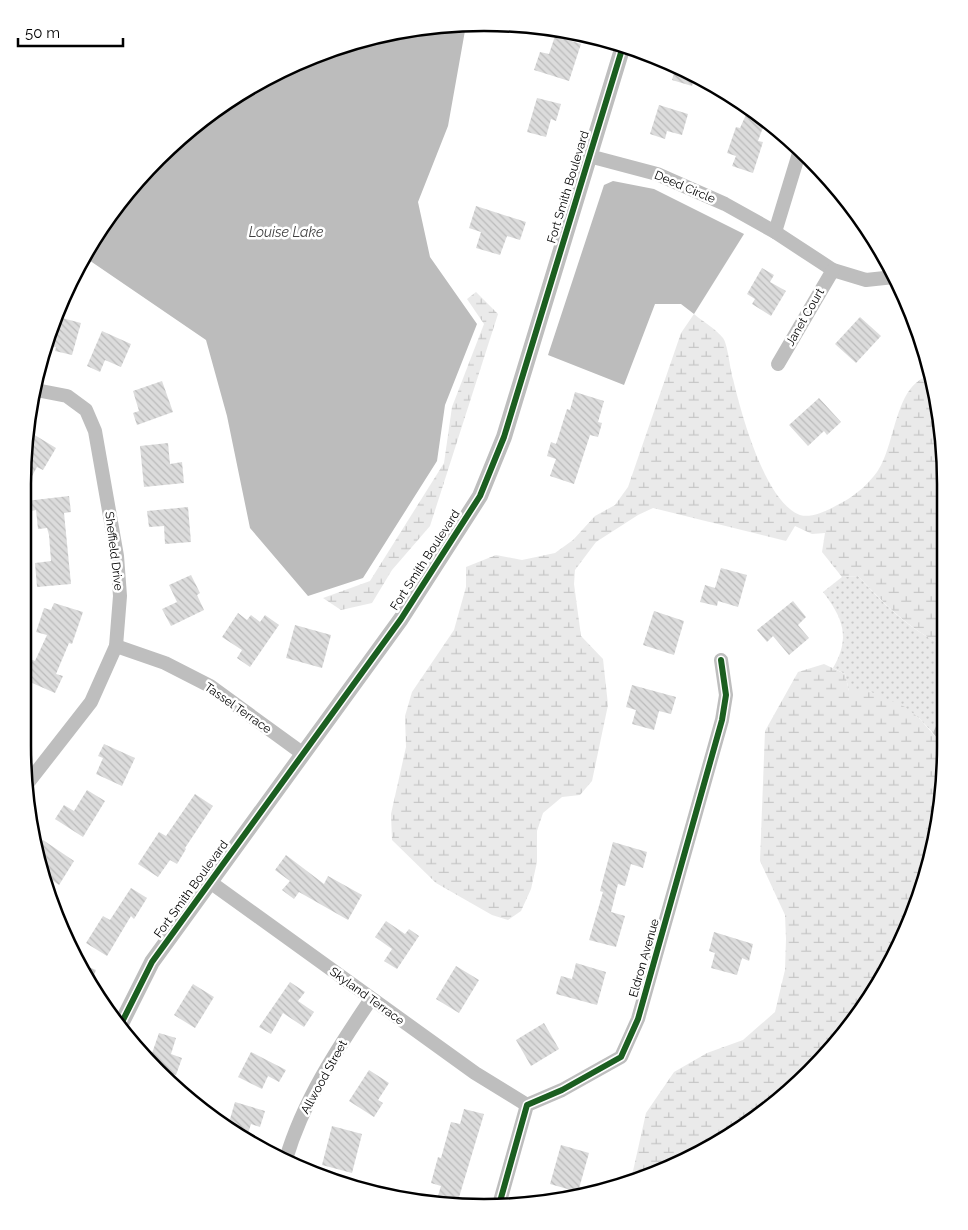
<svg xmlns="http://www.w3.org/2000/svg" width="968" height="1230" viewBox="0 0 968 1230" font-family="Raleway,sans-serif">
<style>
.grass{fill:url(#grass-dots)}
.wetland{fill:url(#wetland-marsh)}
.water{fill:#bcbcbc}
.building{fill:url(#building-back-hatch)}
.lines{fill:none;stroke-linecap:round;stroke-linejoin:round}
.minor{stroke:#bebebe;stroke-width:14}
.tertiary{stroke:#bebebe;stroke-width:16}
.cycleway-casing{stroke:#fff;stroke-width:9}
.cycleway{stroke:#1b5e20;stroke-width:6}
.labels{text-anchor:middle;stroke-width:5;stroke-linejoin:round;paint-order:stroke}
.street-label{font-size:12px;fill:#000;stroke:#fff}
.water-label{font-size:14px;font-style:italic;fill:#404040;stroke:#fff}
.rim{fill:none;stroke:#000;stroke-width:2.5}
</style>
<defs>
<pattern id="grass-dots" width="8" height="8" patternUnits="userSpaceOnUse" patternTransform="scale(1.25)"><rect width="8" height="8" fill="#eaeaea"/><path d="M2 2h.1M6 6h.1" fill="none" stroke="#c7c7c7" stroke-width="1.8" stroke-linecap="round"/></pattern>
<pattern id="wetland-marsh" width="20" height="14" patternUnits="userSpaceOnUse" patternTransform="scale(1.25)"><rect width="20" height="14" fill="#eaeaea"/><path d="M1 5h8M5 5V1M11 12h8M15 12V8" fill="none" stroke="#c7c7c7"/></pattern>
<pattern id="building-back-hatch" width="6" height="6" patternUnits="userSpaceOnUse" patternTransform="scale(1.25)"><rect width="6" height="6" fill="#dcdcdc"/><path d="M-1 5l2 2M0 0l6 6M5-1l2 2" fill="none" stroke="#bbb"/></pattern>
</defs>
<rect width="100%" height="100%" fill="#fff"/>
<path class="grass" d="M858 576C885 605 908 629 945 646V711L941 714 933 733 919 718 869 691H849L845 674 833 668C851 638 843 618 823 592L842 577Z"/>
<g class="wetland">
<path d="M476 292 498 314 430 526 392 570 372 603 341 610 323 598 370 581 444 463 452 407 484 324 467 299Z"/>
<path d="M694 314C702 321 716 329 723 338 728 345 730 369 733 379 741 413 765 502 800 515 813 519 832 508 843 502 856 495 868 484 877 472 896 446 894 385 929 376L935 405 933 415 938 423 944 454 945 646C908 629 886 605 858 576L842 577 822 552 825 533 812 534 795 526 786 541 653 508 638 515 596 542 575 570 574 584 581 636 603 659 608 705 592 781 580 795 562 797 543 813 537 831V862L531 889 521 911 508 920 492 915 436 883 392 840 391 814 406 747 405 716 412 692 454 630 466 587V567L496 555 522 560 555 553 573 540 595 516 615 505 628 487 681 333Z"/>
<path d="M824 664 845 674 849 691H869L905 707 919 718 940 742 944 757 937 836 910 922 868 1003 788 1093 714 1146 631 1180 646 1113 674 1072 707 1053 743 1040 775 1012 785 970 786 939 785 915 760 861 765 731 798 672Z"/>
</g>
<g class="water">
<path d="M466 25 448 126 418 202 430 257 477 324 445 405 437 461 363 578 308 596 250 528 227 416 206 340 83 256 137 180 254 84 336 47 424 26Z"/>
<path d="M613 181 654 189 744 234 694 314 681 304H655L624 385 548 355 604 185Z"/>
<path d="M945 711 944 757 940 742 933 733 941 714Z"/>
</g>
<g class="building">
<path d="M555 36 581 44 569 81 534 70 540 52 549 54Z"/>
<path d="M676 65 695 75 692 86 672 80Z"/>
<path d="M537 98 561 104 556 121 551 119 546 137 527 132Z"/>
<path d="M659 105 688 114 682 135 667 131 665 139 650 134Z"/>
<path d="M749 108 766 119 758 141 763 142 753 173 732 166 736 156 727 153 736 127 740 128Z"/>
<path d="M476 206 526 222 520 240 507 236 500 255 476 248 481 232 469 228Z"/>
<path d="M762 268 774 275 770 282 786 291 771 316 752 304 755 299 747 294Z"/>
<path d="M860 317 881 336 856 363 835 344Z"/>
<path d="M62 318 81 323 72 355 55 351 56 347 45 344 53 322 60 324Z"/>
<path d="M102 331 131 344 121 367 105 360 100 372 87 366Z"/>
<path d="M162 381 173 412 137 425 133 413 139 411 133 391Z"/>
<path d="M575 392 604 401 598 422 602 423 598 437 590 435 574 484 550 476 556 459 547 456 551 442 556 444 567 409 570 410Z"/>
<path d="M819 398 841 422 827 435 824 431 808 446 789 425Z"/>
<path d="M28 431 56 448 43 470 37 467 32 476 23 470V454Z"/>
<path d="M168 443 170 464 182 462 184 483 144 487 140 446Z"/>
<path d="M69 496 71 512 64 513 71 584 37 587 35 563 51 561 49 535 47 528 38 529 36 510 27 512 26 501Z"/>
<path d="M188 507 191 542 165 544 164 526 149 527 147 511Z"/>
<path d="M721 568 747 575 738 607 718 601 717 606 700 602 705 585 715 588Z"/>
<path d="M191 575 200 593 197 595 204 610 171 626 162 609 177 602 169 585Z"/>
<path d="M793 601 806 617 798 625 809 638 789 655 773 636 767 642 757 630Z"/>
<path d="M54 603 83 612 72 644 69 643 56 674 63 676 55 693 23 679 30 659 35 661 47 635 36 632 44 608 51 610Z"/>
<path d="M654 611 684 621 674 655 643 645Z"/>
<path d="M238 613 247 620 251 615 260 622 265 615 279 625 250 667 237 658 242 650 222 637Z"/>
<path d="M295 625 331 635 322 668 286 658Z"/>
<path d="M632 685 676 697 671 714 659 711 654 730 632 724 636 710 626 707Z"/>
<path d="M104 744 135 758 122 786 96 774 103 758 98 756Z"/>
<path d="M87 790 105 801 83 837 55 819 64 805 74 811Z"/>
<path d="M195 794 213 806 185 848 186 849 177 864 170 860 158 877 138 864 159 832 166 836Z"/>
<path d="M43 840 74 861 59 885 41 872 38 865 36 850Z"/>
<path d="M613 842 647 852 643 868 631 864 625 886 618 884 611 912 625 916 616 947 589 940 603 892 600 891Z"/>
<path d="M286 855 324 884 328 876 362 895 348 920 299 892 294 899 282 890 290 881 275 870Z"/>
<path d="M131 888 147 898 134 919 131 916 107 956 86 943 103 916 110 920Z"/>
<path d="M386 921 405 934 409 929 419 936 397 969 384 961 392 949 375 937Z"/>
<path d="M714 932 753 944 749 961 742 958 737 975 711 968 715 953 709 951Z"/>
<path d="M78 963 96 970 90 985 84 976Z"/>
<path d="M576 963 606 972 597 1005 556 994 561 976 572 979Z"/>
<path d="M456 966 479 980 459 1013 436 999Z"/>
<path d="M290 982 305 992 298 1001 314 1012 304 1027 283 1013 271 1034 259 1027Z"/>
<path d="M193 984 214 997 195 1028 174 1015Z"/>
<path d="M544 1023 559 1049 531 1066 516 1040Z"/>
<path d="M159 1033 176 1038 171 1054 182 1058 176 1075 154 1068 149 1062Z"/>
<path d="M251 1052 286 1070 279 1082 268 1076 262 1089 238 1077Z"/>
<path d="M369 1070 389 1083 378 1100 383 1103 374 1117 349 1101Z"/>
<path d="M235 1102 265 1111 260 1127 251 1124 246 1140 228 1126Z"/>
<path d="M464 1109 484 1114 457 1204 437 1199 441 1186 431 1183 438 1157 441 1158 451 1122 460 1124Z"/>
<path d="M332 1126 362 1134 352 1173 322 1165Z"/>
<path d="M561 1145 589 1153 578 1192 550 1184Z"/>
</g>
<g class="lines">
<g class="minor">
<path d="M589 156 657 174 725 204 775 232 833 270 866 280 894 277"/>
<path d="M775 232 800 150"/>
<path d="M778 364 833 270"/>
<path d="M116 646 165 663 210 686 302 753"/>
<path d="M27 784 91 702 116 646 120 596 117 556 95 431 86 410 67 396 36 390"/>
<path d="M210 882 475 1073 527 1105"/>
<path d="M286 1159C303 1101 337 1049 371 999"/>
<path d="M499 1205 527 1105 562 1090 621 1057 638 1019 722 720 726 695 721 660"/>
</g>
<path class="tertiary" d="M121 1024 152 962 401 619 480 496 504 437 623 46"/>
<defs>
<g id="cycleway">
<path d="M121 1024 152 962 401 619 480 496 504 437 623 46"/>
<path d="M499 1205 527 1105 562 1090 621 1057 638 1019 722 720 726 695 721 660"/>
</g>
</defs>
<use href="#cycleway" class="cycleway-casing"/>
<use href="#cycleway" class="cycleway"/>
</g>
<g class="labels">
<g class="street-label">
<text transform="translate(568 187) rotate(-73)" y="4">Fort Smith Boulevard</text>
<text transform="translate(685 187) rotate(23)" y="4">Deed Circle</text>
<text transform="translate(805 317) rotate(-60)" y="4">Janet Court</text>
<text transform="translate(114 551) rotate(83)" y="4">Sheffield Drive</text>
<text transform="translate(425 560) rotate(-57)" y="4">Fort Smith Boulevard</text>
<text transform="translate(238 708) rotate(35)" y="4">Tassel Terrace</text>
<text transform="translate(191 889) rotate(-54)" y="4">Fort Smith Boulevard</text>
<text transform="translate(644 958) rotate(-74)" y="4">Eldron Avenue</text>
<text transform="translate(367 996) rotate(36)" y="4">Skyland Terrace</text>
<text transform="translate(324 1077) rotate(-61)" y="4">Allwood Street</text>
</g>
<g class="water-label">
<text x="286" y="237">Louise Lake</text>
</g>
</g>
<path d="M0 0H968V1230H0ZM484 31H484A453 453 0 0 1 937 484V746A453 453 0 0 1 484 1199H484A453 453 0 0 1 31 746V484A453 453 0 0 1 484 31Z" fill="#fff" fill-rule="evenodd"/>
<path class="rim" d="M484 31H484A453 453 0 0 1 937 484V746A453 453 0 0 1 484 1199H484A453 453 0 0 1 31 746V484A453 453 0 0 1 484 31Z"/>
<path d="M18 38v8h105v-8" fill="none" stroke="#000000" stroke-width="2.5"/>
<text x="25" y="38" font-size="15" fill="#000000" stroke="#ffffff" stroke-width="4" paint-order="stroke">50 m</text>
</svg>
